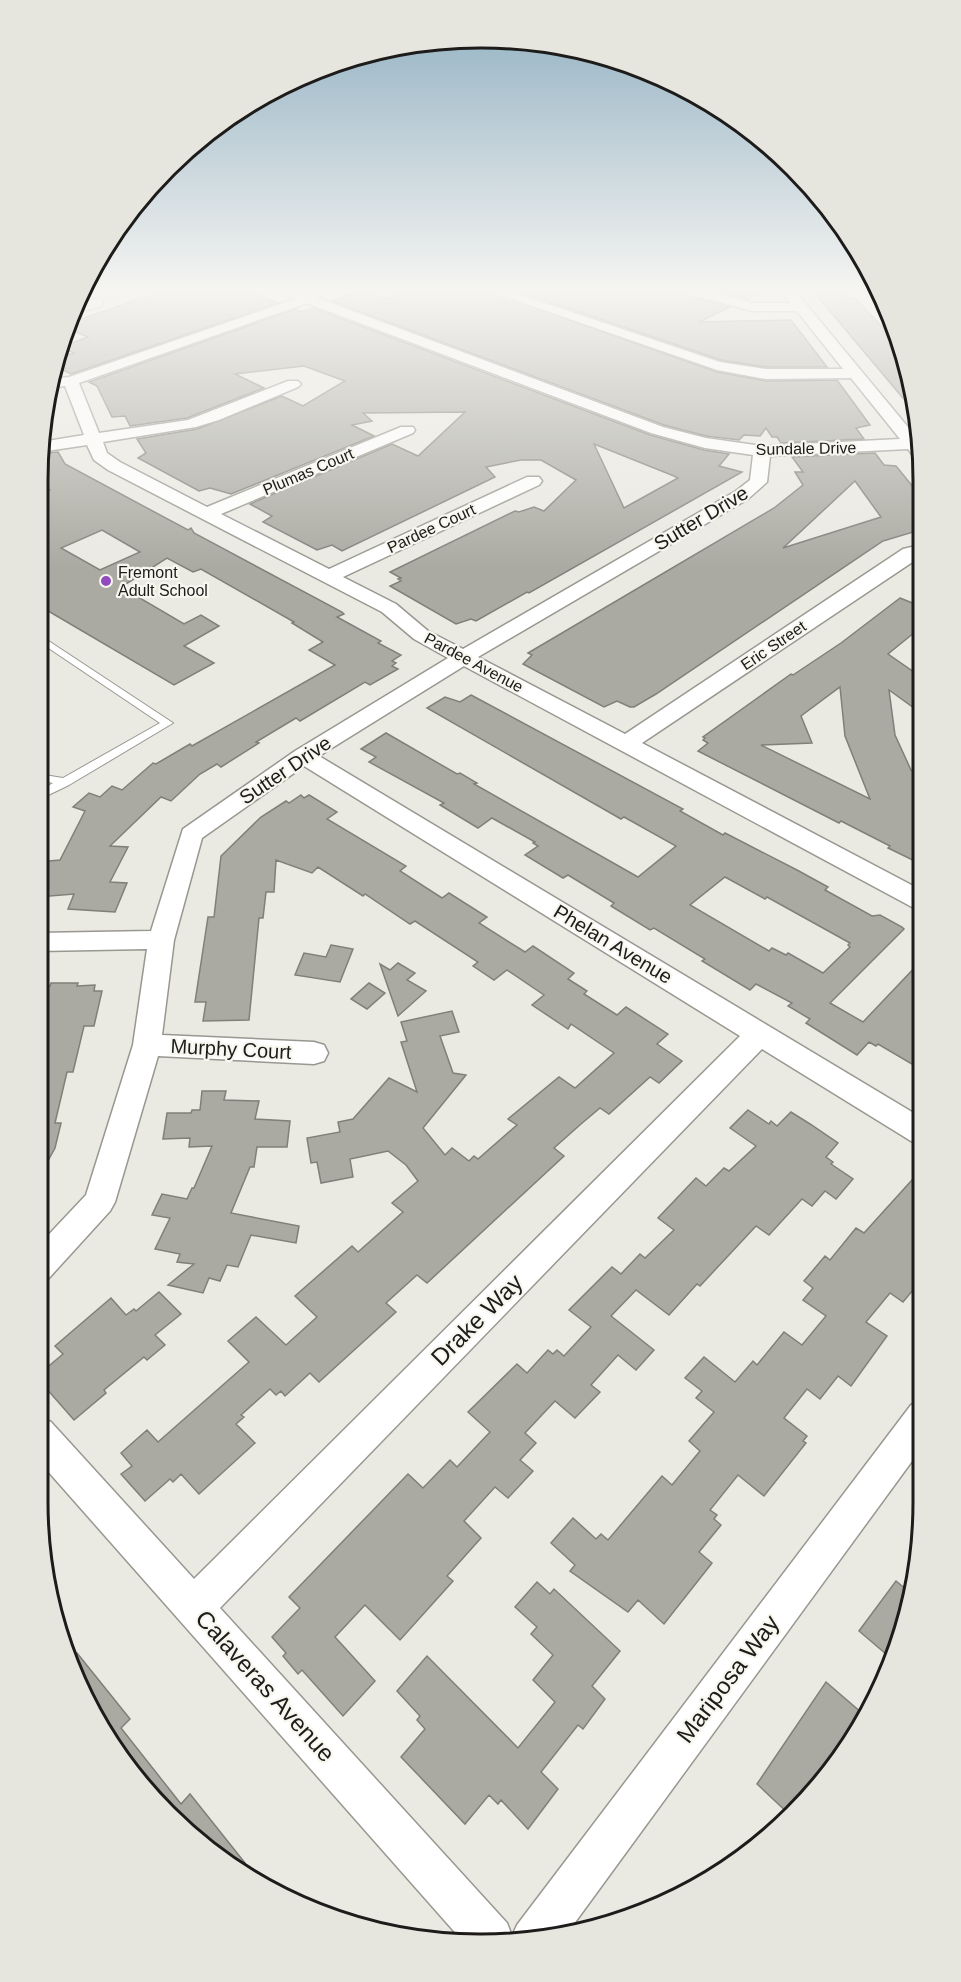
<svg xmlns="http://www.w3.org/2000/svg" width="961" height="1982" viewBox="0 0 961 1982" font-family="Arial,sans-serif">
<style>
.green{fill:#ded9b8}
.building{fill:#aaaaa2;stroke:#807f78;stroke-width:1.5;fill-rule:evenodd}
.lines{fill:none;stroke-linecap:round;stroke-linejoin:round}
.service-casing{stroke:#989790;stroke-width:2}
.minor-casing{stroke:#989790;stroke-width:3}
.service{fill:#fff;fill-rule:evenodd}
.minor{fill:#fff;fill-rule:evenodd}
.poi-dot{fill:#924bbe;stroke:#f8f7ef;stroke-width:2}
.labels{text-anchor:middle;stroke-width:4.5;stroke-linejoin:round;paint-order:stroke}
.far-street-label{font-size:16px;fill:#1d1c1a;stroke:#f8f7ef}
.far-poi-label{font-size:16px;fill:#1d1c1a;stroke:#f8f7ef;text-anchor:start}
.street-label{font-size:20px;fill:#1d1c1a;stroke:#f8f7ef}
.near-street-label{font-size:24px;fill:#1d1c1a;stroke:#f8f7ef}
.rim{fill:none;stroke:#1d1c1a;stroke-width:3}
</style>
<rect width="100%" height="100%" fill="#eae9e2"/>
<path class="green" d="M858 291H878L890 311 896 334Z"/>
<g class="building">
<path d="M162 291H249L278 303 71 374 55 366 57 358 74 353 61 347 88 337 66 328 67 324Z"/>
<path d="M358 291H367L387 299 406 291H487L717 372 766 381 837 380 870 425 856 428 864 439 781 443 777 437H772L766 428 760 436 744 435 739 440 706 436 664 425 332 301Z"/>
<path d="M517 291H686L688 296 730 307 699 322 791 320 827 367H766L721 360Z"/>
<path d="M719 291H765L748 299Z"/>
<path d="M813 291H841L849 299 855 298 898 344 889 345 903 361 918 416Z"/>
<path d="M313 308 650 435 704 450 729 454 719 466 742 472 529 593 527 592 476 621 471 619 456 624 390 586 401 581 398 579 401 578 390 572 515 511 519 512 534 507 544 511 576 480 541 460H521L486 467 495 477 342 551 332 545 317 550 263 522 272 516 250 504 392 444 418 456 465 412 363 413 372 421 352 425 374 436 231 494 210 488 199 491 138 458 146 453 137 439 197 429 282 396 303 406 345 381 304 366 235 374 264 388 187 418 130 426 125 416 112 417 97 386 89 382 296 309 302 312ZM594 444 674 476 678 478 624 508Z"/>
<path d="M58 452 65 464 188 530 191 528 194 533 342 612 344 614 337 617 381 641 378 643 401 655 392 661 396 663 392 666 398 669 370 685 365 682 300 721 296 718 256 742 259 743 221 767 217 764 200 774 171 801 161 797 110 846 128 847 110 882 127 883 115 912 68 909 74 894 38 897V862L60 860 85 811 73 807 89 793 100 797 112 786 122 790 153 763 156 764 190 744 192 746 335 665 309 650 323 642 292 623 294 622 201 569 193 572 167 558 121 587 184 624 201 615 219 626 184 646 214 663 174 685 38 605V495L50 490 38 483 40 454ZM102 530 140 552 100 570 61 548Z"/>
<path d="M875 453 884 465 896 466 918 493 913 494 920 503V530L883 541 656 694 634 707H630L617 701 604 707 523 664 532 655 528 653 774 508 803 485 795 472H803L792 457ZM855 481 881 517 783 548Z"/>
<path d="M900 598 920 606V628L888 654 921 677V713L889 690 895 735 911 770 921 771V864L888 848 890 846 841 821 839 823 698 751 708 743 703 740 705 738 703 737 791 674 793 675 841 643ZM840 687 845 736 870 799 761 745 812 743 801 716Z"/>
<path d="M471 695 683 809 680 811 723 835 725 833 797 870 828 887 825 890 872 916 880 915 902 927 904 929 830 1003 863 1022 922 960V1070L878 1044 876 1046 869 1042 857 1055 806 1023 810 1019 788 1006 792 1003 756 984 750 990 702 961 705 959 654 928 650 930 611 906 614 903 568 875 563 878 525 855 538 846 533 843 535 842 492 818 478 828 440 805 444 803 369 762 376 757 361 749 386 733 457 774 460 773 477 783 474 784 638 877 676 846 624 817 621 819 427 708 445 697 460 702ZM725 877 765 899 767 897 850 943 848 945 850 947 823 973 788 953 786 955 772 948 769 951 690 905Z"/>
<path d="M301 795 304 798 309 795 337 812 327 819 406 866 400 871 442 898 449 893 487 917 479 923 525 952 533 946 574 973 568 979 587 991 584 994 617 1015 626 1007 668 1034 657 1044 682 1061 659 1083 650 1077 609 1114 600 1108 581 1124 554 1148 564 1156 427 1283 417 1275 386 1303 396 1312 319 1382 310 1373 285 1396 281 1391 276 1395 270 1389 241 1415 244 1417 236 1424 255 1443 199 1494 181 1474 173 1482 170 1479 145 1501 121 1474 132 1466 121 1453 147 1430 158 1442 249 1362 228 1341 256 1317 286 1345 317 1317 295 1296 352 1246 358 1252 403 1212 392 1203 418 1181 406 1165 388 1151 350 1159 353 1177 321 1183 317 1162 311 1163 307 1138 340 1132 338 1122 353 1119 389 1078 417 1092 401 1042 407 1041 401 1022 452 1011 459 1032 440 1036 453 1073 466 1075 423 1128 445 1155 452 1148 469 1161 474 1156 478 1159 517 1125 508 1119 559 1077 575 1088 614 1053 571 1024 568 1029 532 1005 544 995 507 970 494 980 473 966 478 962 415 921 410 924 365 894 363 896 318 867 312 873 276 860 274 892H266L263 918H259L249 1020 203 1021 206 1002H195L208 917H214L221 856 261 817 286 801 289 803Z"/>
<path d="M331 945 353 949 340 982 295 975 304 953 326 957Z"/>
<path d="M398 963 415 973 407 980 426 991 398 1016 380 964 390 970Z"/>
<path d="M51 983H78L77 986 95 985 94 991H102L94 1026H84L73 1072H67L55 1123H61L55 1148 38 1179V986H50Z"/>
<path d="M369 983 385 993 367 1009 351 999Z"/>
<path d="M202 1091H226L224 1100 259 1101 255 1119 290 1121 287 1147H257L254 1167H250L231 1213 299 1226 296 1243 251 1235 238 1267 227 1265 220 1281 209 1278 203 1293 168 1285 194 1264 177 1262 180 1254 155 1249 170 1218 152 1215 162 1194 187 1199 192 1188H194L212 1146 189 1147 190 1138 163 1139 167 1113H191L192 1110H200Z"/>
<path d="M748 1110 769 1124 771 1121 777 1126 791 1112 810 1124 838 1143 826 1157 833 1162 831 1164 853 1179 836 1199 825 1191 812 1206 802 1199 769 1235 756 1226 700 1286 697 1284 669 1315 636 1290 611 1316 654 1350 636 1370 618 1355 591 1385 600 1392 575 1418 555 1401 525 1433 536 1443 520 1460 533 1471 508 1498 495 1487 464 1521 481 1538 447 1576 453 1581 400 1640 365 1605 335 1637 375 1681 343 1716 302 1670 298 1674 283 1656 286 1653 272 1637 300 1608 289 1597 408 1474 423 1488 450 1460 457 1467 490 1432 468 1412 517 1364 527 1373 548 1350 553 1354 557 1350 564 1356 591 1327 569 1310 612 1267 621 1274 640 1254 645 1258 674 1230 658 1218 696 1178 706 1186 724 1168 729 1171 756 1146 730 1128Z"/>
<path d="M922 1169 923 1278 903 1302 890 1293 866 1322 887 1336 851 1386 838 1376 820 1399 807 1389 784 1418 807 1436 803 1441 806 1443 764 1496 738 1475 710 1510 717 1515 714 1519 721 1525 699 1552 712 1563 664 1624 638 1600 628 1612 570 1571 575 1565 551 1543 573 1518 596 1539 601 1534 608 1540 662 1476 672 1485 700 1451 689 1441 714 1412 696 1398 702 1391 685 1378 704 1357 735 1382 753 1361 757 1365 784 1332 802 1345 826 1316 803 1300 813 1288 804 1281 825 1256 830 1260 856 1228 864 1233Z"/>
<path d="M159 1292 181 1314 155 1335 165 1345 147 1360 144 1357 104 1390 106 1393 74 1420 38 1379V1375L63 1354 55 1346 111 1298 126 1315 134 1309 136 1311Z"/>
<path d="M896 1581 913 1595 893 1660 859 1631Z"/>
<path d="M537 1582 550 1594 554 1589 620 1651 592 1686 605 1699 583 1729 578 1725 541 1772 558 1789 528 1829 501 1800 498 1804 489 1795 465 1824 401 1757 425 1729 417 1720 420 1716 397 1691 427 1656 518 1748 555 1702 533 1680 553 1655 531 1634 537 1627 515 1607Z"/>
<path d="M77 1653 130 1719 121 1728 181 1804 190 1794 245 1863 237 1871 129 1771 69 1659Z"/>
<path d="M826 1682 863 1714 813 1794 790 1815 757 1784Z"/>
</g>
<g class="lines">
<defs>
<path id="service" d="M38 634 173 723 69 785 38 800V792L53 783 38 780V774L63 778 160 723 38 641Z"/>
<g id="minor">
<path d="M281 291 317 294 318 298 663 427 706 438 762 446 900 439 851 378 766 379 717 370 489 291H509L720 362 766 369H843L797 311H752L689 294 688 291H710L752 303H790L782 291H795L917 438H920V458L914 457 908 449 770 456 767 482 748 499 478 657 625 734 903 549 920 545V557L642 743 921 890V910L912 907 464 666 319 756 922 1118V1145L911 1141 762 1049 220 1608 507 1923 512 1936 517 1925 911 1405 923 1400V1446L568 1932 538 1941 460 1938 38 1460V1417L51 1422 194 1579 740 1036 304 766 202 838 174 940 162 1035 314 1042 324 1045 328 1053 324 1061 314 1064 158 1056 115 1202 110 1211 49 1278 38 1282V1246L86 1195 133 1045 147 949 38 951V933L151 931 183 829 295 751 448 658 414 639 382 612 108 470 94 460 87 445 40 452 41 442 84 435 65 386 48 388 51 379 69 377 295 299ZM307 303 651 433 705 448 753 455 750 480 736 491 463 649 428 631 396 604 343 577 539 485 542 481 539 477H527L329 569 221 514 413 433 415 430 413 427H401L207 507 120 462 107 453 103 442 196 427 219 420 298 387 301 384 298 381H288L188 420 99 433 79 383Z"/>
<path d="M96 299 101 300 103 303 101 306 70 315 74 306Z"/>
</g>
</defs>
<use href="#service" class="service-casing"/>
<use href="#minor" class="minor-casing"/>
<use href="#service" class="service"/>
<use href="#minor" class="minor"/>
</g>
<linearGradient id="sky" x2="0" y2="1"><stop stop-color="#8fafc1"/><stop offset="0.51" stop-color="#f6f5f2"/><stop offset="1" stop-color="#f6f5f2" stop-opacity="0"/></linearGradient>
<rect width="961" height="569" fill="url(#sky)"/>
<circle class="poi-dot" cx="106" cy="581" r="6"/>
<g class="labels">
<g class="far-street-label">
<text transform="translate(806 448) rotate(-1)" y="6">Sundale Drive</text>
<text transform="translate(308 471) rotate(-23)" y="6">Plumas Court</text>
<text transform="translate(431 528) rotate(-25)" y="6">Pardee Court</text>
<text transform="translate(773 645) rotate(-34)" y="6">Eric Street</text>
<text transform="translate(474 662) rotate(28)" y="6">Pardee Avenue</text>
</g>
<g class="far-poi-label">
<text x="118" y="578">Fremont<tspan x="118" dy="18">Adult School</tspan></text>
</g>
<g class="street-label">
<text transform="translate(701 518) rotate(-31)" y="7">Sutter Drive</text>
<text transform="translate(285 770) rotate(-34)" y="7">Sutter Drive</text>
<text transform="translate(613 944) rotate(31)" y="7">Phelan Avenue</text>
<text transform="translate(231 1049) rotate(3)" y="7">Murphy Court</text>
</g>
<g class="near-street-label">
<text transform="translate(477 1320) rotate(-45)" y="8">Drake Way</text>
<text transform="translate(728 1679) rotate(-53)" y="8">Mariposa Way</text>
<text transform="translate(265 1686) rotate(48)" y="8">Calaveras Avenue</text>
</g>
</g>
<path d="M0 0H961V1982H0ZM480 48H481A432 432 0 0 1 913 480V1502A432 432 0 0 1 481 1934H480A432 432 0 0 1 48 1502V480A432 432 0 0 1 480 48Z" fill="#e6e5de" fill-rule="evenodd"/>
<path class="rim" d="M480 48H481A432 432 0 0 1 913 480V1502A432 432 0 0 1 481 1934H480A432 432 0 0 1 48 1502V480A432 432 0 0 1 480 48Z"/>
</svg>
